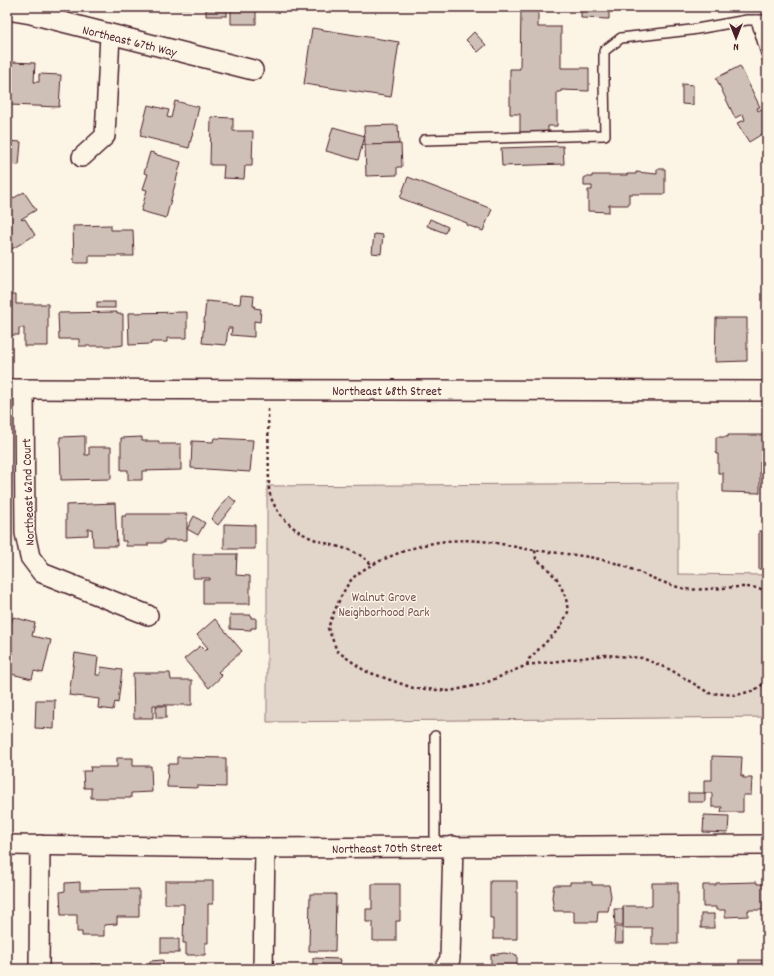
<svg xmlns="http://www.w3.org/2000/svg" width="774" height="976" viewBox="0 0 774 976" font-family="Dekko,sans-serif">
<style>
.green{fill:#e2d5ca;stroke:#967a7a}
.building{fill:#cfc0b7;stroke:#4a1f2b}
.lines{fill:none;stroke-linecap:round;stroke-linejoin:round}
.lane-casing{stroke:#4a1f2b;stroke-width:12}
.street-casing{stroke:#4a1f2b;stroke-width:22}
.path{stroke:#4a1f2b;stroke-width:2.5;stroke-dasharray:3 3;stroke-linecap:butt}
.lane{stroke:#fcf5e5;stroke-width:9}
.street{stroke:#fcf5e5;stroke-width:19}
.labels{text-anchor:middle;stroke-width:3;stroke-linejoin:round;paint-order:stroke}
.street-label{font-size:13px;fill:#4a1f2b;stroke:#fcf5e5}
.park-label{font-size:13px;fill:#704c53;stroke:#fcf5e5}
</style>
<rect width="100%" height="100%" fill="#fcf5e5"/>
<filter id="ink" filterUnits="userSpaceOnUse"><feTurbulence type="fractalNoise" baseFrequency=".025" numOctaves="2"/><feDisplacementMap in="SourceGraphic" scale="8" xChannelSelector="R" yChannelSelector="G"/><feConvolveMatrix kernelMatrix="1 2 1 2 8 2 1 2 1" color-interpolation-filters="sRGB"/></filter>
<g filter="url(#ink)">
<path class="green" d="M678 483V574L767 575V717L267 722V486Z"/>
<g class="building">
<rect x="174" y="7" width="24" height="1"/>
<path d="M206 7H256V24H231V8H227V16H206Z"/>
<path d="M581 7H609V19L581 18Z"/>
<path d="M521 8H538V27H561V68H589V91L561 90V92H557V126H548V133H520V114H510V69H520Z"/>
<path d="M312 28 399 42 391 97 304 84Z"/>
<path d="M474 32 486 45 478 52 466 40Z"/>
<path d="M11 62 35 63 34 82H39V74L61 75 59 107 10 105Z"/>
<path d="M740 66 760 107 757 108 758 111 761 109 767 119V131L749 142 737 123 745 120 743 114 735 118 716 78Z"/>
<path d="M682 84 693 85V105L682 104Z"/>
<path d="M175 101 199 107 189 148 140 136 148 105 169 110 167 117 171 118Z"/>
<path d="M211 117 233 118V131H253L252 166H245L244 179 223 178 224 165H210Z"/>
<path d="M398 125 399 144 365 145 364 126Z"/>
<path d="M333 127 365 136 358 160 326 151Z"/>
<path d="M7 141 21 142 19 165 7 164Z"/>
<path d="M401 144 402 167H397V175L366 176 365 145Z"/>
<path d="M563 146 564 164 502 166 501 148Z"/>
<path d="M150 152 154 153V154L181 162 166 218 141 211 147 190 143 189 148 174 144 173Z"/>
<path d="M657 169H665V194H629V205H609V212L588 211V190H592V186H584V177H592V175H627V174H636V172L657 174Z"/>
<path d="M408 177 492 209 483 231 467 225V223L400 198Z"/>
<path d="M24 192 36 210 21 219 22 220 25 219 35 235 7 252V202Z"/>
<path d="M430 219 448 227 445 233 427 226Z"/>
<path d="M111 225V230H133L134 256H89V263H74L73 226Z"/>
<path d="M374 234 383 235 381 254 372 253Z"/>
<path d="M7 294H16V304H48V346H24V328H19V335H7Z"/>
<path d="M241 295 254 296 253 306H255L254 308 261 309 260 322 254 321V337L231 335 232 328H228L226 345 202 343 206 301 240 304Z"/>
<rect x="97" y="302" width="18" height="6"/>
<path d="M117 312V314H123V345L117 346H79V339H59L58 313Z"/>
<path d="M187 312V338H167V342H151V344L129 345 128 313Z"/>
<path d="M716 318H747V361L715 362Z"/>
<path d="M728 435H767V462H760V493L723 492V473H718V454H716V437H728Z"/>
<path d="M85 436V455H89V447H111V479L61 480 60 437Z"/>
<path d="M142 437V441H159V444H181V470L142 471V480H128V470H121V438Z"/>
<path d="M214 438 253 440 250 472 191 468 192 441 213 442Z"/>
<path d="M229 496 236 502 218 525 211 519Z"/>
<path d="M115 503 117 546H93L92 529H88V535L66 536V505Z"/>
<path d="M126 514H187V540H164V543H148V546H126V541H122V516H126Z"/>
<path d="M194 516 205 523 198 535 187 529Z"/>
<path d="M224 524 255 525V549H224Z"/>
<rect x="759" y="531" width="8" height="38"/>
<path d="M193 554H237L236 575 250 576V604H203V580H210V578H193Z"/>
<path d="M230 615H251V618H256V628H251V630L230 629Z"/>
<path d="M13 617 35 623 32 636 51 640 43 673 34 671 32 679 7 673V635H8Z"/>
<path d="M215 619 242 651 218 672 222 676 209 688 184 659 200 646 205 651 208 648 197 635Z"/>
<path d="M75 653 98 657 96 675H100L101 667 122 670 118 703 115 702 113 710 98 708 99 699 69 695Z"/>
<path d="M133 673H170L171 680H192V705H153V718H134Z"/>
<path d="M36 700H55L54 729 35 728Z"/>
<rect x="156" y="706" width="10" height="12"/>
<path d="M712 756 742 757 741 776H744L743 778H752L751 795H743V812H721L722 807H712V793H704V780H712Z"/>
<path d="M177 757 226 758V787L197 786V788L167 787 168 764H177Z"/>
<path d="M117 758H133V766H151L152 792 131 793V798H91V788H84L83 771H91L90 767H117Z"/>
<rect x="688" y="793" width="17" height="9"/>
<path d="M704 815 729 816 728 833 703 832Z"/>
<path d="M165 881H213V904H208V943H205V955H186V943H183L184 904H165Z"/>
<path d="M490 881H517V939H493V918H490Z"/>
<path d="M80 882V890L139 889V917H117V924L104 925V936H82V932H77V915H61L60 892 65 891V883Z"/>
<path d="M570 882H592V885H609L611 896 608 911H598L597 922H574V911H554L552 897 554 885H570Z"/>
<path d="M757 882V884H767V910H748V916L725 917V910H716V907H703V885H716V883Z"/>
<path d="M652 883H678V944H652V928H623V906H652Z"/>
<path d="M372 884H400V921H396V941H373V922H366V909H372Z"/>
<path d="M310 894H336L335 951H309Z"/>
<path d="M614 909H623V925H615Z"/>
<rect x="701" y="914" width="13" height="14"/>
<path d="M615 927H623V943H614Z"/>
<rect x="161" y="939" width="18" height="14"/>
<path d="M504 953 517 955V969H491V955Z"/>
<path d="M313 958 340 959 339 969H313Z"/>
<path d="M163 960V969H150V961Z"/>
<rect x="739" y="960" width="23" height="9"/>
<path d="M91 964 109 965V969H90Z"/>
<rect x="187" y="967" width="26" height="2"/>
</g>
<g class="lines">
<defs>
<g id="lane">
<path d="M756 20 767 57"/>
<path d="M424 140 605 135 604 79V51L621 38 691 30 747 20H767"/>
<path d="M435 736V846"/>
</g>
<g id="street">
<path d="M7 10 31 14 253 70"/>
<path d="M82 157 105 136 110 35"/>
<path d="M7 389 767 391"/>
<path d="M24 389 25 533 30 557 42 573 148 615"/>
<path d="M7 845 265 848 767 845"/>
<path d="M39 969 40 845"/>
<path d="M263 969 265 848"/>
<path d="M444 969 450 959 453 846"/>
</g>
</defs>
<use href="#lane" class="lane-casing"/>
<use href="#street" class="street-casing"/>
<g class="path">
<path d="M268 409 269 490C274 515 295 533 319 541 339 548 356 548 372 565"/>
<path d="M767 592C754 581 706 592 686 589 662 584 641 572 618 564 590 555 562 554 534 550 516 548 498 542 480 541 447 538 419 544 389 557 377 562 364 568 354 577 344 586 333 614 328 628L337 651 365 671 413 688 450 691 483 684 527 665 605 655 642 658 671 670 709 693 737 695 755 690 767 681"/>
<path d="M527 665 529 659 560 628 568 612 566 598 558 580 545 566 536 559 535 550"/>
</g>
<use href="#lane" class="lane"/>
<use href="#street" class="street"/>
</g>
</g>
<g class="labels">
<g class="street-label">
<text transform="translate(130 40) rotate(14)" y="5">Northeast 67th Way</text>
<text x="387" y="395">Northeast 68th Street</text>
<text transform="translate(27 492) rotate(-92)" y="5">Northeast 62nd Court</text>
<text transform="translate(387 847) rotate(-1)" y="5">Northeast 70th Street</text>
</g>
<g class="park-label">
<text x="384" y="601">Walnut Grove<tspan x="384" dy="15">Neighborhood Park</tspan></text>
</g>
</g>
<rect width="774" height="976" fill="none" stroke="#fcf5e5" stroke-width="24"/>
<rect x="12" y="12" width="750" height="952" fill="none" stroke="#4a1f2b" stroke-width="1.5" filter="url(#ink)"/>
<g transform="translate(736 38) rotate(180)" stroke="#fcf5e5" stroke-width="3" paint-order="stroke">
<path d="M0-3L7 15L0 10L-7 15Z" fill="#4a1f2b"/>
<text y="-6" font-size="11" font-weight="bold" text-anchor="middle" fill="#4a1f2b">N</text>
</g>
</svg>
